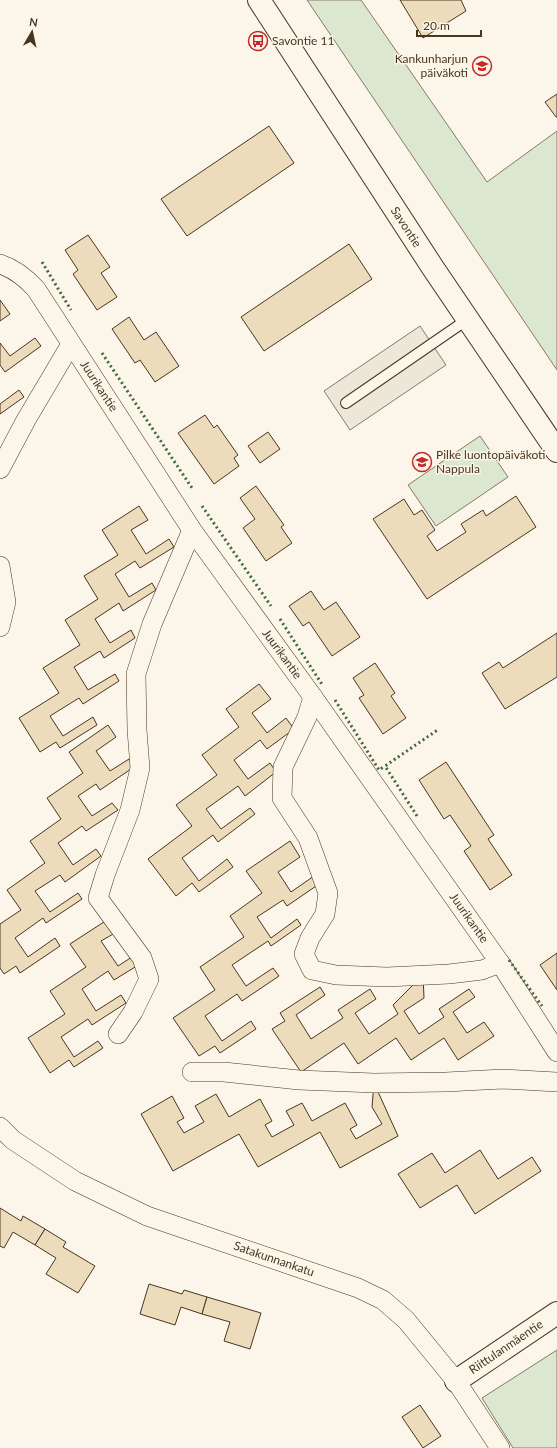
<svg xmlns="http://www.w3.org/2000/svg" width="557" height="1448" viewBox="0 0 557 1448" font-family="Lato,sans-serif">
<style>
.green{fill:#dce7d0;stroke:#887966}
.parking{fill:#ede7d9;stroke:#887966}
.building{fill:#ecdcbc;stroke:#4a3520}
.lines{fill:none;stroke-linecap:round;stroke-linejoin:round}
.lane-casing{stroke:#4a3520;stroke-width:12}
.street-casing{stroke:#4a3520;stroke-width:20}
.secondary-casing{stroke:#4a3520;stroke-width:24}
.lane{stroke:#fbf6e9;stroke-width:10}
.street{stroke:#fbf6e9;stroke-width:19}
.secondary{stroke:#fbf6e9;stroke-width:22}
.hedge{stroke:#436837;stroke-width:3;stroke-dasharray:2 3;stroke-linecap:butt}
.labels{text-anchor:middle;stroke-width:3;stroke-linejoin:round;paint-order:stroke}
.poi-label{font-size:12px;fill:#4a3520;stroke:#fbf6e9;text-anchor:start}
.street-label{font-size:12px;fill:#4a3520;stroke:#fbf6e9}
</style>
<rect width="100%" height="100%" fill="#fbf6e9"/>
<g class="green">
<path d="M307 0H361L487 182 557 131V370Z"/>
<path d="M480 436 508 477 436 526 408 485Z"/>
<path d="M557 1350V1448H513L482 1398Z"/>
</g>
<path class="parking" d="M420 326 446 365 350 430 324 391Z"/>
<g class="building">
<path d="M400 0H461L466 11 423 38Z"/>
<path d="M557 94V117H556L545 102Z"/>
<path d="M269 126 294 163 187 236 161 199Z"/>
<path d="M88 235 110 267 101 273 117 297 97 310 73 274 78 270 65 250Z"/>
<path d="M349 244 372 279 264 351 241 317Z"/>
<path d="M0 300 10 314 0 321Z"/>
<path d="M129 317 144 340 156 332 179 366 155 382 140 360 135 363 112 329Z"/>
<path d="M35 338 41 346 5 372 0 365V343L10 356Z"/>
<path d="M19 390 24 397 0 414V404Z"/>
<path d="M205 415 214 428 217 425 238 455 234 458 239 466 214 484 178 433Z"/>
<path d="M268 432 280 449 260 463 248 446Z"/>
<path d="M256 486 284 525 281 527 292 543 266 561 243 528 255 519 240 498Z"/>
<path d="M516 496 536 527 427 599 373 519 404 499 414 515 422 510 435 530 427 536 437 551 466 532 461 524 483 510 486 516Z"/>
<path d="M139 506 148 520 131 530 146 554 169 539 174 547 140 568 135 561 115 574 129 597 152 583 156 590 123 611 119 603 95 619 110 643 131 630 135 638 104 658 100 651 74 667 88 690 115 674 119 681 83 704 79 698 50 716 63 736 93 717 97 725 60 748 56 742 40 752 19 718 59 693 43 668 80 645 65 620 98 599 84 576 118 555 102 530Z"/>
<path d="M311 591 324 610 336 602 360 637 332 656 309 622 303 626 289 606Z"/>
<path d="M557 633V677L505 709 482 673 499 662 503 668Z"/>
<path d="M375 663 395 693 391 696 406 718 383 734 359 698 364 695 353 678Z"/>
<path d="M259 684 271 699 252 713 267 733 286 718 294 729 267 749 260 740 234 760 248 779 270 763 276 772 245 796 238 786 206 809 221 829 250 808 255 814 218 842 213 835 182 858 199 881 227 859 233 867 199 892 192 883 176 896 148 859 192 826 176 805 217 775 202 755 239 727 226 709Z"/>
<path d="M108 725 116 737 96 751 110 771 129 759 134 767 100 790 96 784 78 796 92 816 112 803 118 810 86 831 82 826 58 843 73 865 96 849 101 856 65 882 60 875 35 891 50 912 78 893 82 899 46 923 43 918 15 938 28 957 55 938 60 946 20 973 16 966 4 974 0 968V924L21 910 7 890 45 863 30 841 61 819 47 798 83 773 69 752Z"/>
<path d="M446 762 494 835 488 839 512 875 490 890 464 851 471 846 450 815 444 819 419 780Z"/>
<path d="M290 841 300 857 278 872 291 892 314 876 319 884 287 906 283 900 257 917 271 938 297 919 301 925 271 946 268 941 232 965 246 986 273 968 279 976 242 1001 237 994 205 1016 222 1041 251 1021 256 1029 220 1053 215 1046 199 1056 173 1018 215 990 200 967 244 937 230 916 262 893 246 871Z"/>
<path d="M107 920 115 933 101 941 118 966 135 955 140 964 114 980 108 971 82 989 96 1011 121 995 126 1003 92 1025 88 1019 61 1037 74 1057 98 1041 103 1048 74 1067 69 1060 50 1073 28 1038 65 1014 50 991 86 967 70 944Z"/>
<path d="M557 953V990L540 965Z"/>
<path d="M423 975 424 998 404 1011 419 1034 444 1017 439 1009 469 989 475 997 453 1012 467 1033 484 1022 494 1036 458 1060 444 1038 411 1060 396 1038 358 1064 344 1043 301 1072 272 1029 285 1021 280 1013 320 987 325 995 296 1015 311 1039 343 1018 338 1010 370 989 376 999 355 1013 369 1034 398 1014 393 1005Z"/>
<path d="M374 1083 398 1136 340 1168 320 1132 258 1167 239 1134 173 1171 141 1114 172 1096 184 1118 177 1122 184 1133 204 1122 195 1106 216 1094 229 1117 260 1099 272 1121 265 1125 272 1137 294 1125 286 1111 302 1103 312 1121 345 1103 357 1125 350 1129 356 1139 382 1124 372 1107Z"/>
<path d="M480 1150 498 1179 532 1157 541 1171 475 1214 457 1185 420 1208 398 1174 432 1153 445 1173Z"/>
<path d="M0 1208 21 1221 23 1216 45 1229 35 1245 13 1232 4 1248 0 1246Z"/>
<path d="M45 1229 66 1242 63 1247 95 1266 78 1293 46 1274 56 1258 35 1245Z"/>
<path d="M149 1284 182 1294 184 1290 207 1297 202 1314 181 1307 175 1325 140 1314Z"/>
<path d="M207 1297 261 1313 250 1349 224 1341 230 1322 202 1314Z"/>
<path d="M420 1405 441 1436 423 1448 402 1417Z"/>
</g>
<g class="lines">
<defs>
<path id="lane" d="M346 403 468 319"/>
<g id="street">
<path d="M0 264C15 269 26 278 36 289L192 530 313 697 500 963 557 1052"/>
<path d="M0 469 26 420 71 344"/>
<path d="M0 566 6 602 0 627"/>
<path d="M313 697 307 717 283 767 282 798 308 838 328 893 325 914 310 938 304 954 312 970 336 975 387 977 449 974 482 970 500 963"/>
<path d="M118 1034 133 1012 149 979 142 958 98 898 105 875 130 810 140 768 137 730 136 674 152 624 192 530"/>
<path d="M192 1072H224L299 1080 374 1083 446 1082 503 1079 557 1082"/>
<path d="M0 1127 13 1140 75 1181 147 1216 358 1288 383 1300 406 1320 456 1381 500 1448"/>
</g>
<g id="secondary">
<path d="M259 0 433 268 557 451"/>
<path d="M456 1381 557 1313"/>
</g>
</defs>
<use href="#lane" class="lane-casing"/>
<use href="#street" class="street-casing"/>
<use href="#secondary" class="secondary-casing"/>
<use href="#lane" class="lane"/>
<use href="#street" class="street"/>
<use href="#secondary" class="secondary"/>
<g class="hedge">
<path d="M42 262 71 310"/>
<path d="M102 353 192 488"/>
<path d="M202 506 271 606"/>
<path d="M280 619 323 686"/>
<path d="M335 700 379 770 385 766"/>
<path d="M417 816 385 766 439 729"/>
<path d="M509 960 542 1006"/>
</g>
</g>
<defs>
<symbol id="bus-ring" viewBox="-11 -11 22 22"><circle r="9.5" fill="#fbf6e9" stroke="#c62828" stroke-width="1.5"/><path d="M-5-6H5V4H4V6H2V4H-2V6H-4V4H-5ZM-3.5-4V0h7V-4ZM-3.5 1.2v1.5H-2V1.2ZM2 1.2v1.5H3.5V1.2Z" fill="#c62828"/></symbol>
<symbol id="school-ring" viewBox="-11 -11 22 22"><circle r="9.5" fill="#fbf6e9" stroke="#c62828" stroke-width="1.5"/><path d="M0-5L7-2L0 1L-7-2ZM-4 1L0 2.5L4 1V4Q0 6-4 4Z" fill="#c62828"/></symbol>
</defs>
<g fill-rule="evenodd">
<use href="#bus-ring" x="247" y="30" width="22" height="22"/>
<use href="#school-ring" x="471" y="55" width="22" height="22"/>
<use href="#school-ring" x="411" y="451" width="22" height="22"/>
</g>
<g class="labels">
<g class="poi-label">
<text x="272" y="45">Savontie 11</text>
<text x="468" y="63" text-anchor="end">Kankunharjun<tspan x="468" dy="14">päiväkoti</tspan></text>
<text x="436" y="459">Pilke luontopäiväkoti<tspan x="436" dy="14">Nappula</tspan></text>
</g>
<g class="street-label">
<text transform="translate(406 227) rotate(57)" y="4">Savontie</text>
<text transform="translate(99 386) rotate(57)" y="4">Juurikantie</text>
<text transform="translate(282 654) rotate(54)" y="4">Juurikantie</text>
<text transform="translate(469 918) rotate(55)" y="4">Juurikantie</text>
<text transform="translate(274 1259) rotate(19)" y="4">Satakunnankatu</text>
<text transform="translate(506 1347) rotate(-34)" y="4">Riittulanmäentie</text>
</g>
</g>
<g transform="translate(32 32) rotate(9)" stroke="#fbf6e9" stroke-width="3" paint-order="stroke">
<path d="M0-3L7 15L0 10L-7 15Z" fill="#4a3520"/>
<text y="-6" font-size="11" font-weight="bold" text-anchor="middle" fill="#4a3520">N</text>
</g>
<path d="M417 30v6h64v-6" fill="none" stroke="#4a3520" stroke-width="2"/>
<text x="423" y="30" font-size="12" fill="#4a3520" stroke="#fbf6e9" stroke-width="3" paint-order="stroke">20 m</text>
</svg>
